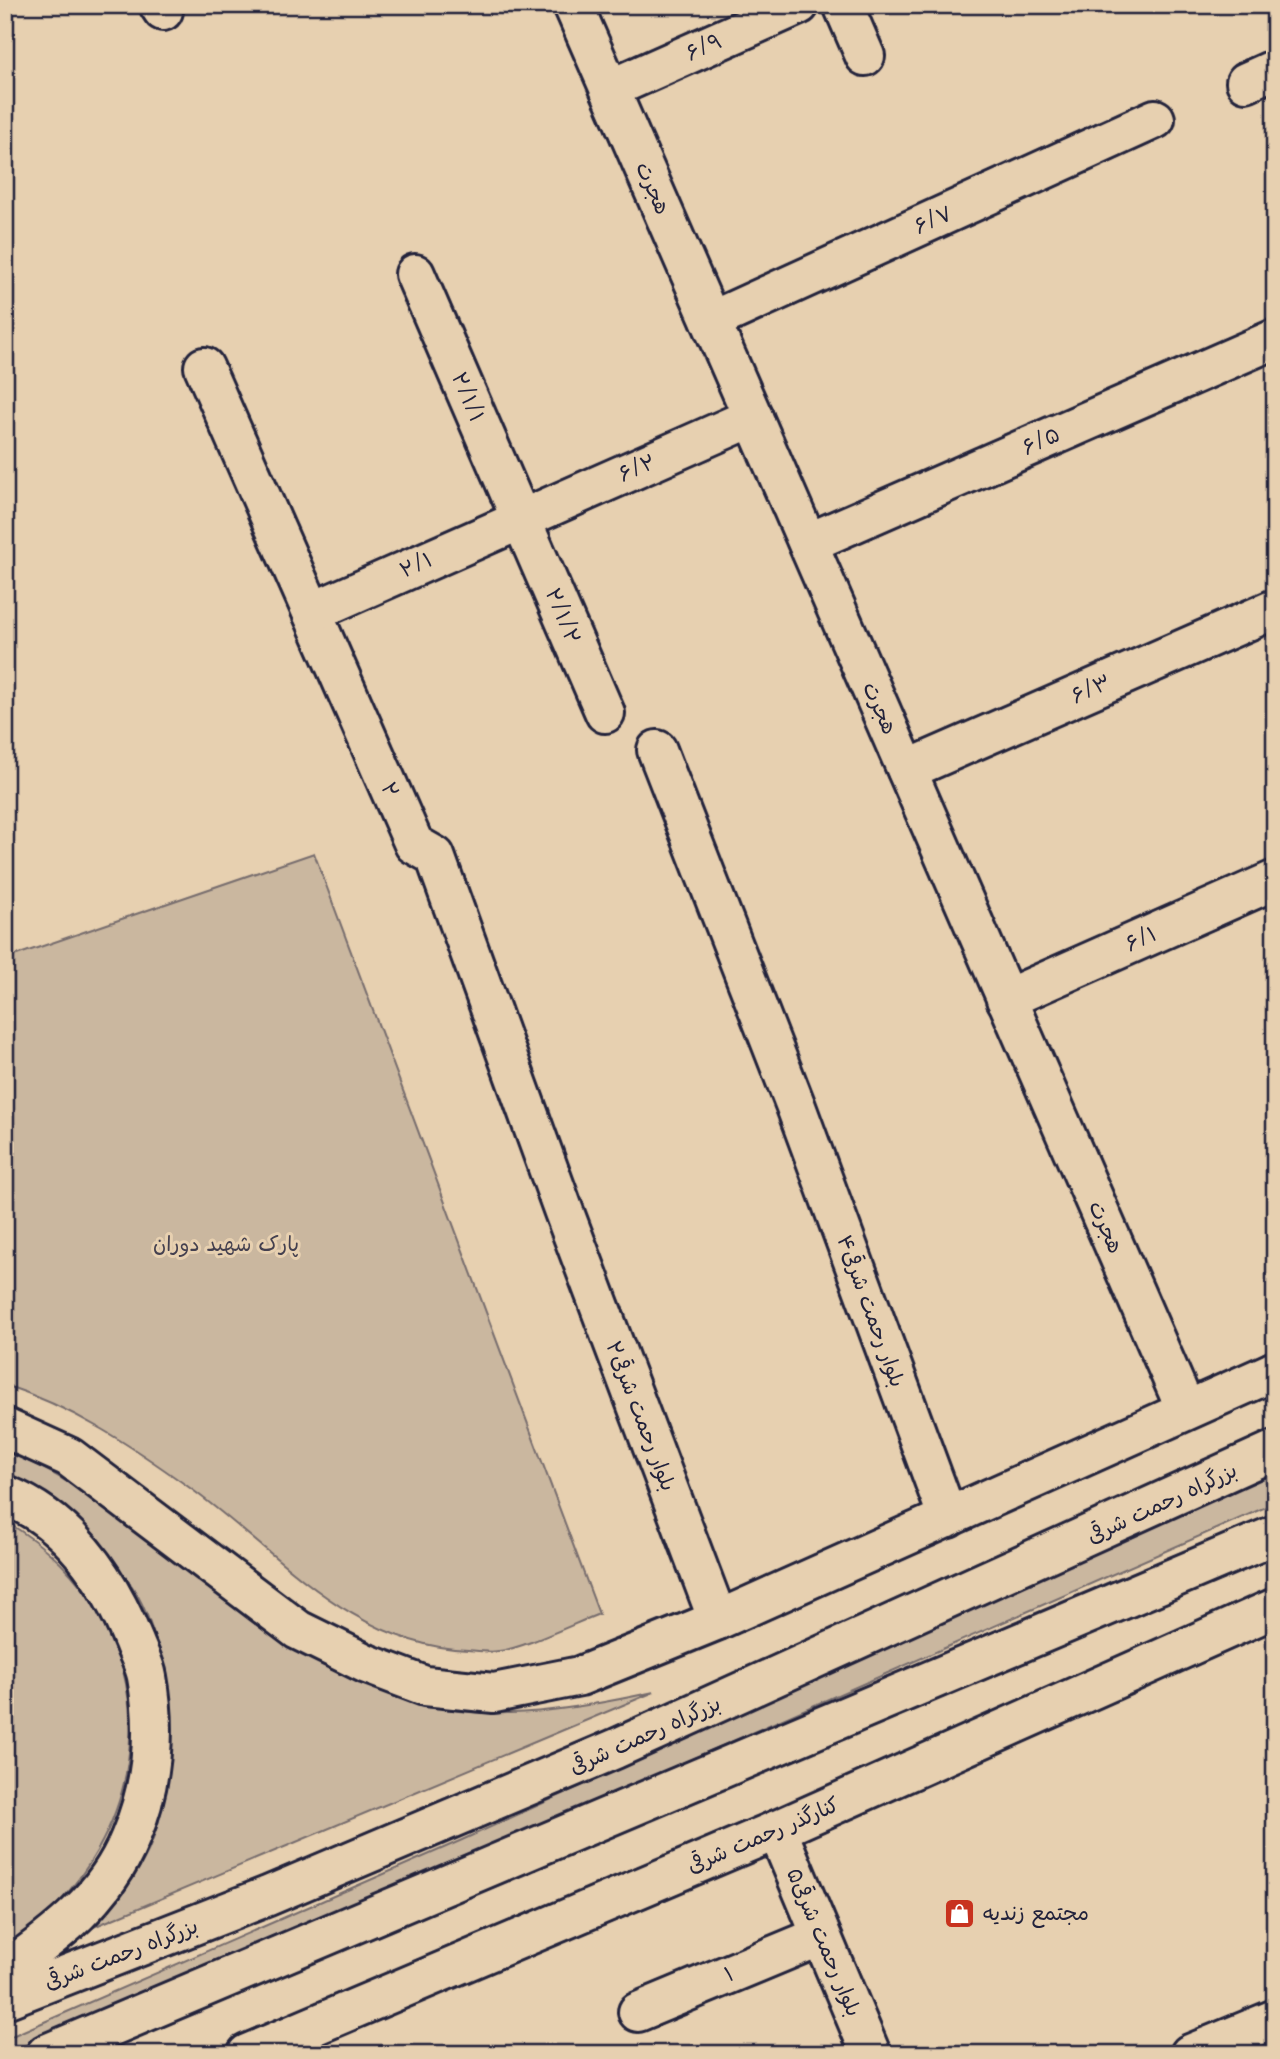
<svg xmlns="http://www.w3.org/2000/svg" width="1280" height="2059" viewBox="0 0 1280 2059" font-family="Mali,'Playpen Sans Arabic',sans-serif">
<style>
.green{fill:#cab79f;stroke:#766c6d;stroke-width:2}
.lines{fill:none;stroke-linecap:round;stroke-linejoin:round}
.minor-casing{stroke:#22223b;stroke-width:44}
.tertiary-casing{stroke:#22223b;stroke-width:44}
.secondary-casing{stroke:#22223b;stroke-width:44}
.trunk-casing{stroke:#22223b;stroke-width:44}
.minor{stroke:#e7d0b0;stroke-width:38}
.tertiary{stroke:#e7d0b0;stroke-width:38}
.secondary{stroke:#e7d0b0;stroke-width:38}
.trunk{stroke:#e7d0b0;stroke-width:38}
.labels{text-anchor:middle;stroke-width:6;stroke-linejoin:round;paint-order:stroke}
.street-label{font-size:21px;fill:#22223b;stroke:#e7d0b0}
.park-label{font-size:21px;fill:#44404f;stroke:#e7d0b0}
.poi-label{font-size:21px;fill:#22223b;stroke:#e7d0b0;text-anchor:start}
</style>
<rect width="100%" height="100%" fill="#e7d0b0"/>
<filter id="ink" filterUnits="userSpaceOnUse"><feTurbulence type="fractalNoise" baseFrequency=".0143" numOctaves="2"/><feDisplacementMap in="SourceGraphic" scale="14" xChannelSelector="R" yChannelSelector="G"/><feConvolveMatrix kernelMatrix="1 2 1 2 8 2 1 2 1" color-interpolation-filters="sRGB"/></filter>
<g filter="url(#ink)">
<g class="green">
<path d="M314 853 599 1614C573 1624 524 1648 499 1651 490 1653 478 1651 468 1650 352 1646 277 1551 190 1488 132 1446 73 1407 5 1385V959Z"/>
<path d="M5 1451C61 1472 107 1508 155 1542 238 1603 320 1677 422 1704 496 1724 580 1708 654 1692L84 1931C107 1911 127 1890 142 1863 180 1798 174 1670 142 1604 118 1553 58 1513 14 1478L5 1475Z"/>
<path d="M1275 1470V1503L425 1876 5 2054V2039L462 1840Z"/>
<path d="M5 1521C178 1623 166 1841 5 1948Z"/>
</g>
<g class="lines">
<defs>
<g id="minor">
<path d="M159 5 163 11"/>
<path d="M843 5 865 56"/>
<path d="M1246 82 1275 69"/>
<path d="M610 89 799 5"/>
<path d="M415 274 605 713"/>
<path d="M711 321 1155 119"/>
<path d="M204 367 414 844 435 856 564 1212 718 1620"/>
<path d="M808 543 1275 339"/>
<path d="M312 612 753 417"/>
<path d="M657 750 795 1104 948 1518"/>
<path d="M907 770 1275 609"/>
<path d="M1006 999 1275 880"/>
<path d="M777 1830 871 2054"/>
<path d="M638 2012 821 1936"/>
<path d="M1190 2054 1275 2019"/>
</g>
<path id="tertiary" d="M573 5 1186 1410"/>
<g id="secondary">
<path d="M5 1428 69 1457 298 1630 367 1664 425 1686 494 1693 580 1676 718 1620 1275 1371"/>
<path d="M247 2054 777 1830 1275 1608"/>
</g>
<g id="trunk">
<path d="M1273 1372 1275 1371"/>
<path d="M5 1495C70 1521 109 1580 134 1642 138 1653 145 1665 147 1677 157 1731 152 1787 130 1838 106 1898 56 1935 5 1971"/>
<path d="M5 1999 268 1896 615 1749 1275 1450"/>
<path d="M46 2054 1275 1535"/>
</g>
</defs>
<use href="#minor" class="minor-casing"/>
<use href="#tertiary" class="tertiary-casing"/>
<use href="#secondary" class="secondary-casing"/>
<use href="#trunk" class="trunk-casing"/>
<use href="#minor" class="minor"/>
<use href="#tertiary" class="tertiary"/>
<use href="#secondary" class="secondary"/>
<use href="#trunk" class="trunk"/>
</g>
</g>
<defs>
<symbol id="shop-square" viewBox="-11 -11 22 22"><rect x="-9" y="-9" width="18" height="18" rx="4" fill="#c8321e" stroke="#e7d0b0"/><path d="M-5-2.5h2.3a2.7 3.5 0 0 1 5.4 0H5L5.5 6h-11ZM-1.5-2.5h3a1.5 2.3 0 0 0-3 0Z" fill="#fff"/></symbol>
</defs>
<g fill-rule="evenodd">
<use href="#shop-square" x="942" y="1896" width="35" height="35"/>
</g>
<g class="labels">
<g class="street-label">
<text transform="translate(704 47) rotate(-24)" y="7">۶/۹</text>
<text transform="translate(653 188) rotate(66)" y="7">هجرت</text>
<text transform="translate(933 220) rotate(-24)" y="7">۶/۷</text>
<text transform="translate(468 397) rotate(67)" y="7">۲/۱/۱</text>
<text transform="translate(1041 441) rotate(-24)" y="7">۶/۵</text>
<text transform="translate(637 468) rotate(-24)" y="7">۶/۲</text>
<text transform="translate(416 565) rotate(-24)" y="7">۲/۱</text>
<text transform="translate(563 616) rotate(67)" y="7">۲/۱/۲</text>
<text transform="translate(1091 689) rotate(-24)" y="7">۶/۳</text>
<text transform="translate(880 708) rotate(66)" y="7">هجرت</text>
<text transform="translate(390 790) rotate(66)" y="7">۲</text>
<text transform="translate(1141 939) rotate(-24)" y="7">۶/۱</text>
<text transform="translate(1106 1227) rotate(66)" y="7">هجرت</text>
<text transform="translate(871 1311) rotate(70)" y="7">بلوار رحمت شرقی۴</text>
<text transform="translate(641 1416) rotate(69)" y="7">بلوار رحمت شرقی۲</text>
<text transform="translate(1162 1503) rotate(-25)" y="7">بزرگراه رحمت شرقی</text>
<text transform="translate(645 1735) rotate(-24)" y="7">بزرگراه رحمت شرقی</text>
<text transform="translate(763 1835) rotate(-23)" y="7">کنارگذر رحمت شرقی</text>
<text transform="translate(824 1942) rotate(67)" y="7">۵بلوار رحمت شرقی</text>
<text transform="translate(121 1954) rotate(-21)" y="7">بزرگراه رحمت شرقی</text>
<text transform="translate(729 1974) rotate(-23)" y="7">۱</text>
</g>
<g class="park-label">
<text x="226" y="1251">پارک شهید دوران</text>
</g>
<g class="poi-label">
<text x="983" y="1920">مجتمع زندیه</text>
</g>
</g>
<rect width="1280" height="2059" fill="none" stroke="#e7d0b0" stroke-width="28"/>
<rect x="14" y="14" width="1252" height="2031" fill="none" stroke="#22223b" stroke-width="2.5" filter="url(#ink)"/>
</svg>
